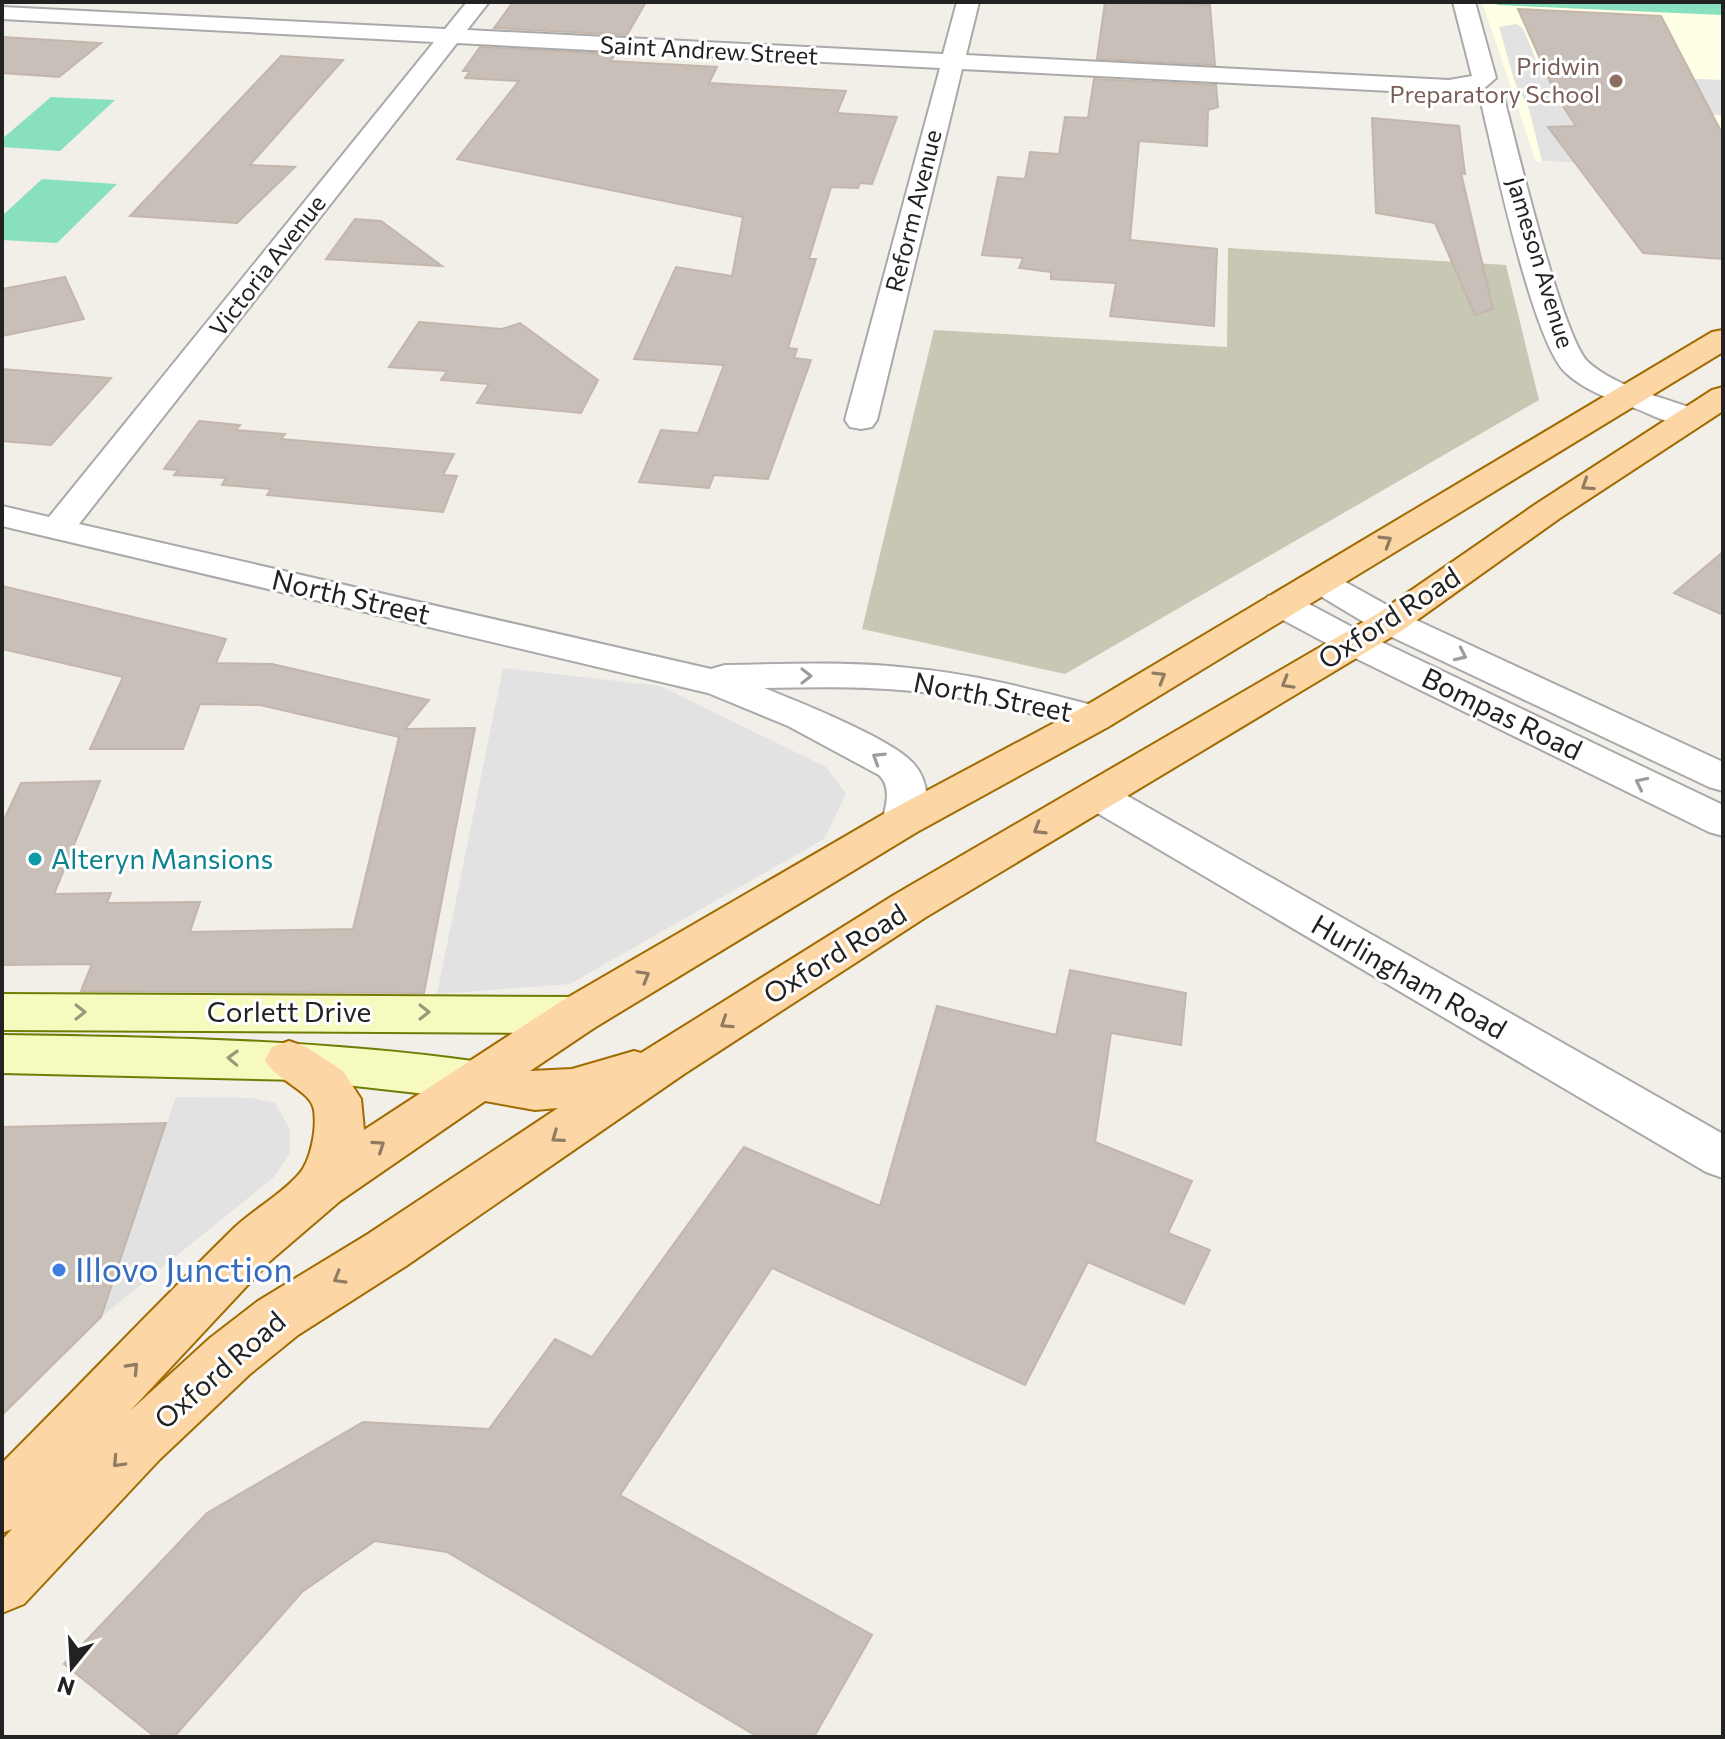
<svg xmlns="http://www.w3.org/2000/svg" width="1725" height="1739" viewBox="0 0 1725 1739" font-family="Commissioner,sans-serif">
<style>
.education{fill:#ffffe5}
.construction{fill:#c7c7b4}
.pitch{fill:#88e0be}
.parking{fill:#e2e2e2}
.building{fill:#c7bfb8;stroke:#c4b6ab;stroke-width:2}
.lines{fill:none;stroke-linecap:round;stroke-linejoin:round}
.street-casing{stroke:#a9a9a9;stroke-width:4}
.secondary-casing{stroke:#707d05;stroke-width:4}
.primary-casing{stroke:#a06b00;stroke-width:4}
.street{fill:#fff;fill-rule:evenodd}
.secondary{fill:#f7fabf;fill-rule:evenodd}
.primary{fill:#fcd6a4;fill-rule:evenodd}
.oneway{stroke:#8f7c63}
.oneway2{stroke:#9c9c9c}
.oneway3{stroke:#979978}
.education-dot{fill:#8d6e63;stroke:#fff;stroke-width:3}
.culture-dot{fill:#0f9aa8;stroke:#fff;stroke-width:3}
.shop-dot{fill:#3f7fe0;stroke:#fff;stroke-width:3}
.labels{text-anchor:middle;stroke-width:6;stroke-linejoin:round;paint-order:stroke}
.far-street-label{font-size:24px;fill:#222;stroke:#fff}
.far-education-label{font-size:24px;fill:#785e54;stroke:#fff;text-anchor:end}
.street-label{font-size:28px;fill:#222;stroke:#fff}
.culture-label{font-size:28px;fill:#0d838f;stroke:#fff;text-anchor:start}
.near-shop-label{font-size:34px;fill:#366cbe;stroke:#fff;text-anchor:start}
</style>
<rect width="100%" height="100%" fill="#f2efe9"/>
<path class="education" d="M1482 2H1723V171L1536 161Z"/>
<path class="construction" d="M1228 248 1506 265 1539 400 1065 674 862 629 934 330 1227 347Z"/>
<g class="pitch">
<path d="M1496 2H1723V15L1497 5Z"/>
<path d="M51 97 115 100 60 151 2 147V139Z"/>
<path d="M42 179 117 184 57 243 2 240V216Z"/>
</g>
<g class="parking">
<path d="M1516 24 1523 28 1539 67 1555 73 1723 80V115H1709L1723 136V171L1542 161 1529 109 1515 83 1499 27Z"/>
<path d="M503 668 660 686 826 767 846 794 824 839 570 984 437 994Z"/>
<path d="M176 1097 252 1098 275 1103 290 1129V1153L274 1177 101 1317Z"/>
</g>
<g class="building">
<path d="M513 2H646L627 35 494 28Z"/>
<path d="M1105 2 1210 5 1215 65 1097 59Z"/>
<path d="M1518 9 1661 16 1723 135 1722 259 1643 253 1548 127 1576 126 1557 97Z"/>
<path d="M2 37 101 43 59 77 2 73Z"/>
<path d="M480 47 615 54 611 61 717 67 709 83 846 91 837 113 897 117 872 184 860 183 858 188 831 187 809 259H816L788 348 797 349 794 358 811 360 768 479 714 475 709 488 639 482 661 430 698 433 724 365 634 359 676 267 732 276 743 217 457 159 519 81 465 78 470 71H463Z"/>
<path d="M281 56 343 60 250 165 295 167 237 223 130 216Z"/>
<path d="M1094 79 1216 85 1218 107 1208 110 1207 146 1139 141 1130 240 1217 249 1214 326 1110 316 1116 283 1051 279V272L1019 268 1023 258 982 255 998 177 1025 179 1030 152 1059 154 1065 117 1088 118Z"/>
<path d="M1372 118 1459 126 1465 174 1461 173 1493 309 1475 315 1435 223 1376 213Z"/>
<path d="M355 219 381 221 442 266 326 259Z"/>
<path d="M65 277 84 319 2 336V289Z"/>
<path d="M419 322 502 329 520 323 598 380 581 413 477 403 489 384 441 380 447 371 389 367Z"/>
<path d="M2 369 111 378 51 445 2 441Z"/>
<path d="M199 421 240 425 236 430 285 434 281 439 454 454 443 475 457 476 443 512 267 495 271 489 222 485 226 478 174 475 178 470 164 469Z"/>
<path d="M1723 552V615L1674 593Z"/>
<path d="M2 586 226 639 216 663 272 664 429 700 405 729 475 728 424 993 81 991 92 964 2 965V824L21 783 100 781 54 894 111 893 107 903 200 902 190 932 353 929 399 737 260 705 200 704 183 749H90L123 677 2 649Z"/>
<path d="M1070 970 1186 993 1181 1045 1111 1033 1095 1142 1192 1181 1168 1233 1210 1250 1184 1304 1088 1262 1025 1385 772 1268 620 1495 872 1635 814 1737H758L447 1552 375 1541 302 1592 174 1737H155L64 1664 207 1513 363 1422 489 1429 555 1339 592 1357 744 1147 880 1206 937 1006 1056 1035Z"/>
<path d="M166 1123 101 1317 2 1415V1127Z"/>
</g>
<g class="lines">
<defs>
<g id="street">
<path d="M467 2H489L467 30 943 54 957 2H979L966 55 1449 80 1472 76 1453 2H1475L1496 78 1482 90 1449 94 962 69 877 420 872 427 861 429 850 427 845 420 940 68 457 43 79 524 711 669 725 665C786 664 848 661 909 668 977 674 1042 692 1108 709L1113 718 1108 727 1094 730C1040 716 986 701 931 693 876 686 820 687 764 688 797 701 892 739 913 763 931 783 930 810 916 832L902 836 888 832 882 822C886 806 892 787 879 775L788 726 708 693 2 526V506L49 517 434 42 2 19V7L445 29Z"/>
<path d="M1492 91 1500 93 1504 98C1516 143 1562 337 1588 362 1617 388 1665 398 1701 411L1706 418 1701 425C1680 430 1657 417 1637 409 1613 400 1585 391 1566 373 1532 342 1493 151 1480 98L1484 93Z"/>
<path d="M1319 570 1331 574 1403 614 1723 762V791L1709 787 1377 630 1307 588 1301 581 1307 574Z"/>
<path d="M1281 593 1294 596 1367 635 1723 805V836L1709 832 1341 651 1268 612 1263 604 1268 596Z"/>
<path d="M1096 782 1110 786 1723 1134V1178L1706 1172 1082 804 1076 795 1082 786Z"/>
</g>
<g id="secondary">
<path d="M2 994 577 997 594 1002 601 1015 594 1028 577 1033 2 1030Z"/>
<path d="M2 1035C162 1037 321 1040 480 1062L497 1067 505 1081 497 1095 480 1100 301 1080 2 1073Z"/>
</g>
<path id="primary" d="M1723 330V352L1108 727 917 832 594 1028 530 1071 572 1069 634 1051 641 1053 894 895 1377 614 1536 504 1712 390 1723 387V411L1560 518 1403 630 926 917 684 1074 406 1266 298 1335 250 1374 160 1459 24 1604 2 1613V1540L12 1529 2 1533V1463C78 1387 152 1309 229 1233 250 1211 279 1197 299 1174 311 1161 317 1128 314 1110 311 1090 276 1081 265 1060L272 1047 289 1041 306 1047 343 1071 361 1099 364 1130 560 1002 887 812 1080 709 1712 332ZM485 1101 535 1110 558 1108 368 1234 258 1301 210 1338 130 1411 270 1261 340 1201Z"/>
</defs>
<use href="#street" class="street-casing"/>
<use href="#secondary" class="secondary-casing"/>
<use href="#primary" class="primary-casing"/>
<use href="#street" class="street"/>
<use href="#secondary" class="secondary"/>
<use href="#primary" class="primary"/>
</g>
<defs><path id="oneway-chevron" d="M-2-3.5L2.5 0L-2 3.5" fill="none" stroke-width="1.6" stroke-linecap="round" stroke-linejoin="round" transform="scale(2)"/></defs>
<g class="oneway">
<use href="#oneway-chevron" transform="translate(1587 485) rotate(147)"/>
<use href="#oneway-chevron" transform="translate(1386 541) rotate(-31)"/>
<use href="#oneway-chevron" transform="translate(1160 677) rotate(-31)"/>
<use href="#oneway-chevron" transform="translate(1287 683) rotate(150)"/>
<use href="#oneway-chevron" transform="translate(1039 829) rotate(149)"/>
<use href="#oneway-chevron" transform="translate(644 976) rotate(-30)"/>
<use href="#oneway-chevron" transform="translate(726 1023) rotate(147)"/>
<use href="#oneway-chevron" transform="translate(557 1137) rotate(145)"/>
<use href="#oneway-chevron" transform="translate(379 1146) rotate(-34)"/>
<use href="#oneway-chevron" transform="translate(339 1278) rotate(150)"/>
<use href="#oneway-chevron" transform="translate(133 1368) rotate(-47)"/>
<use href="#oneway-chevron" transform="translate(118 1462) rotate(134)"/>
</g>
<g class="oneway2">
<use href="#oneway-chevron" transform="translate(1461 655) rotate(25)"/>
<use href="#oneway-chevron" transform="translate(806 676)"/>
<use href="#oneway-chevron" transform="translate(878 758) rotate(-148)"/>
<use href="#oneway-chevron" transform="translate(1641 783) rotate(-154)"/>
</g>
<g class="oneway3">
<use href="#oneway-chevron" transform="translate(80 1012)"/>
<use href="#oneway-chevron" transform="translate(424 1012)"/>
<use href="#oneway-chevron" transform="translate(233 1058) rotate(-178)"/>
</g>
<circle class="education-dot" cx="1616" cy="81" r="8"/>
<circle class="culture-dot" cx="35" cy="859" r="8"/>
<circle class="shop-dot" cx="59" cy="1270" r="8"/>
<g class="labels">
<g class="far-street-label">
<text transform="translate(709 51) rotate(3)" y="8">Saint Andrew Street</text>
<text transform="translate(914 211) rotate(-76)" y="8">Reform Avenue</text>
<text transform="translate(1540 263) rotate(73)" y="8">Jameson Avenue</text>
<text transform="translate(268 266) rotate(-52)" y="8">Victoria Avenue</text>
</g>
<g class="far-education-label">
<text x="1600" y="75">Pridwin<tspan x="1600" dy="28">Preparatory School</tspan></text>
</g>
<g class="street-label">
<text transform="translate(351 597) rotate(13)" y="10">North Street</text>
<text transform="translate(1389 618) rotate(-33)" y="10">Oxford Road</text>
<text transform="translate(993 697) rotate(11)" y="10">North Street</text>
<text transform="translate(1502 714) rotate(26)" y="10">Bompas Road</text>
<text transform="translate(835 954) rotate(-32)" y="10">Oxford Road</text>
<text transform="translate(1409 977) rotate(30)" y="10">Hurlingham Road</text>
<text x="289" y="1022">Corlett Drive</text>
<text transform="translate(220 1370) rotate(-41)" y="10">Oxford Road</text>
</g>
<g class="culture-label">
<text x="51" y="869">Alteryn Mansions</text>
</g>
<g class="near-shop-label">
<text x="75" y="1282">Illovo Junction</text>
</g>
</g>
<rect width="1725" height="1739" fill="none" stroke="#222222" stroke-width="8"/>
<g transform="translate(72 1667) rotate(198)" stroke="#ffffff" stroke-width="6" paint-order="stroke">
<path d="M0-6L14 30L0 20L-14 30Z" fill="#222222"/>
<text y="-12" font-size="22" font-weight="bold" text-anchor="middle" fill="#222222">N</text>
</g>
</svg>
